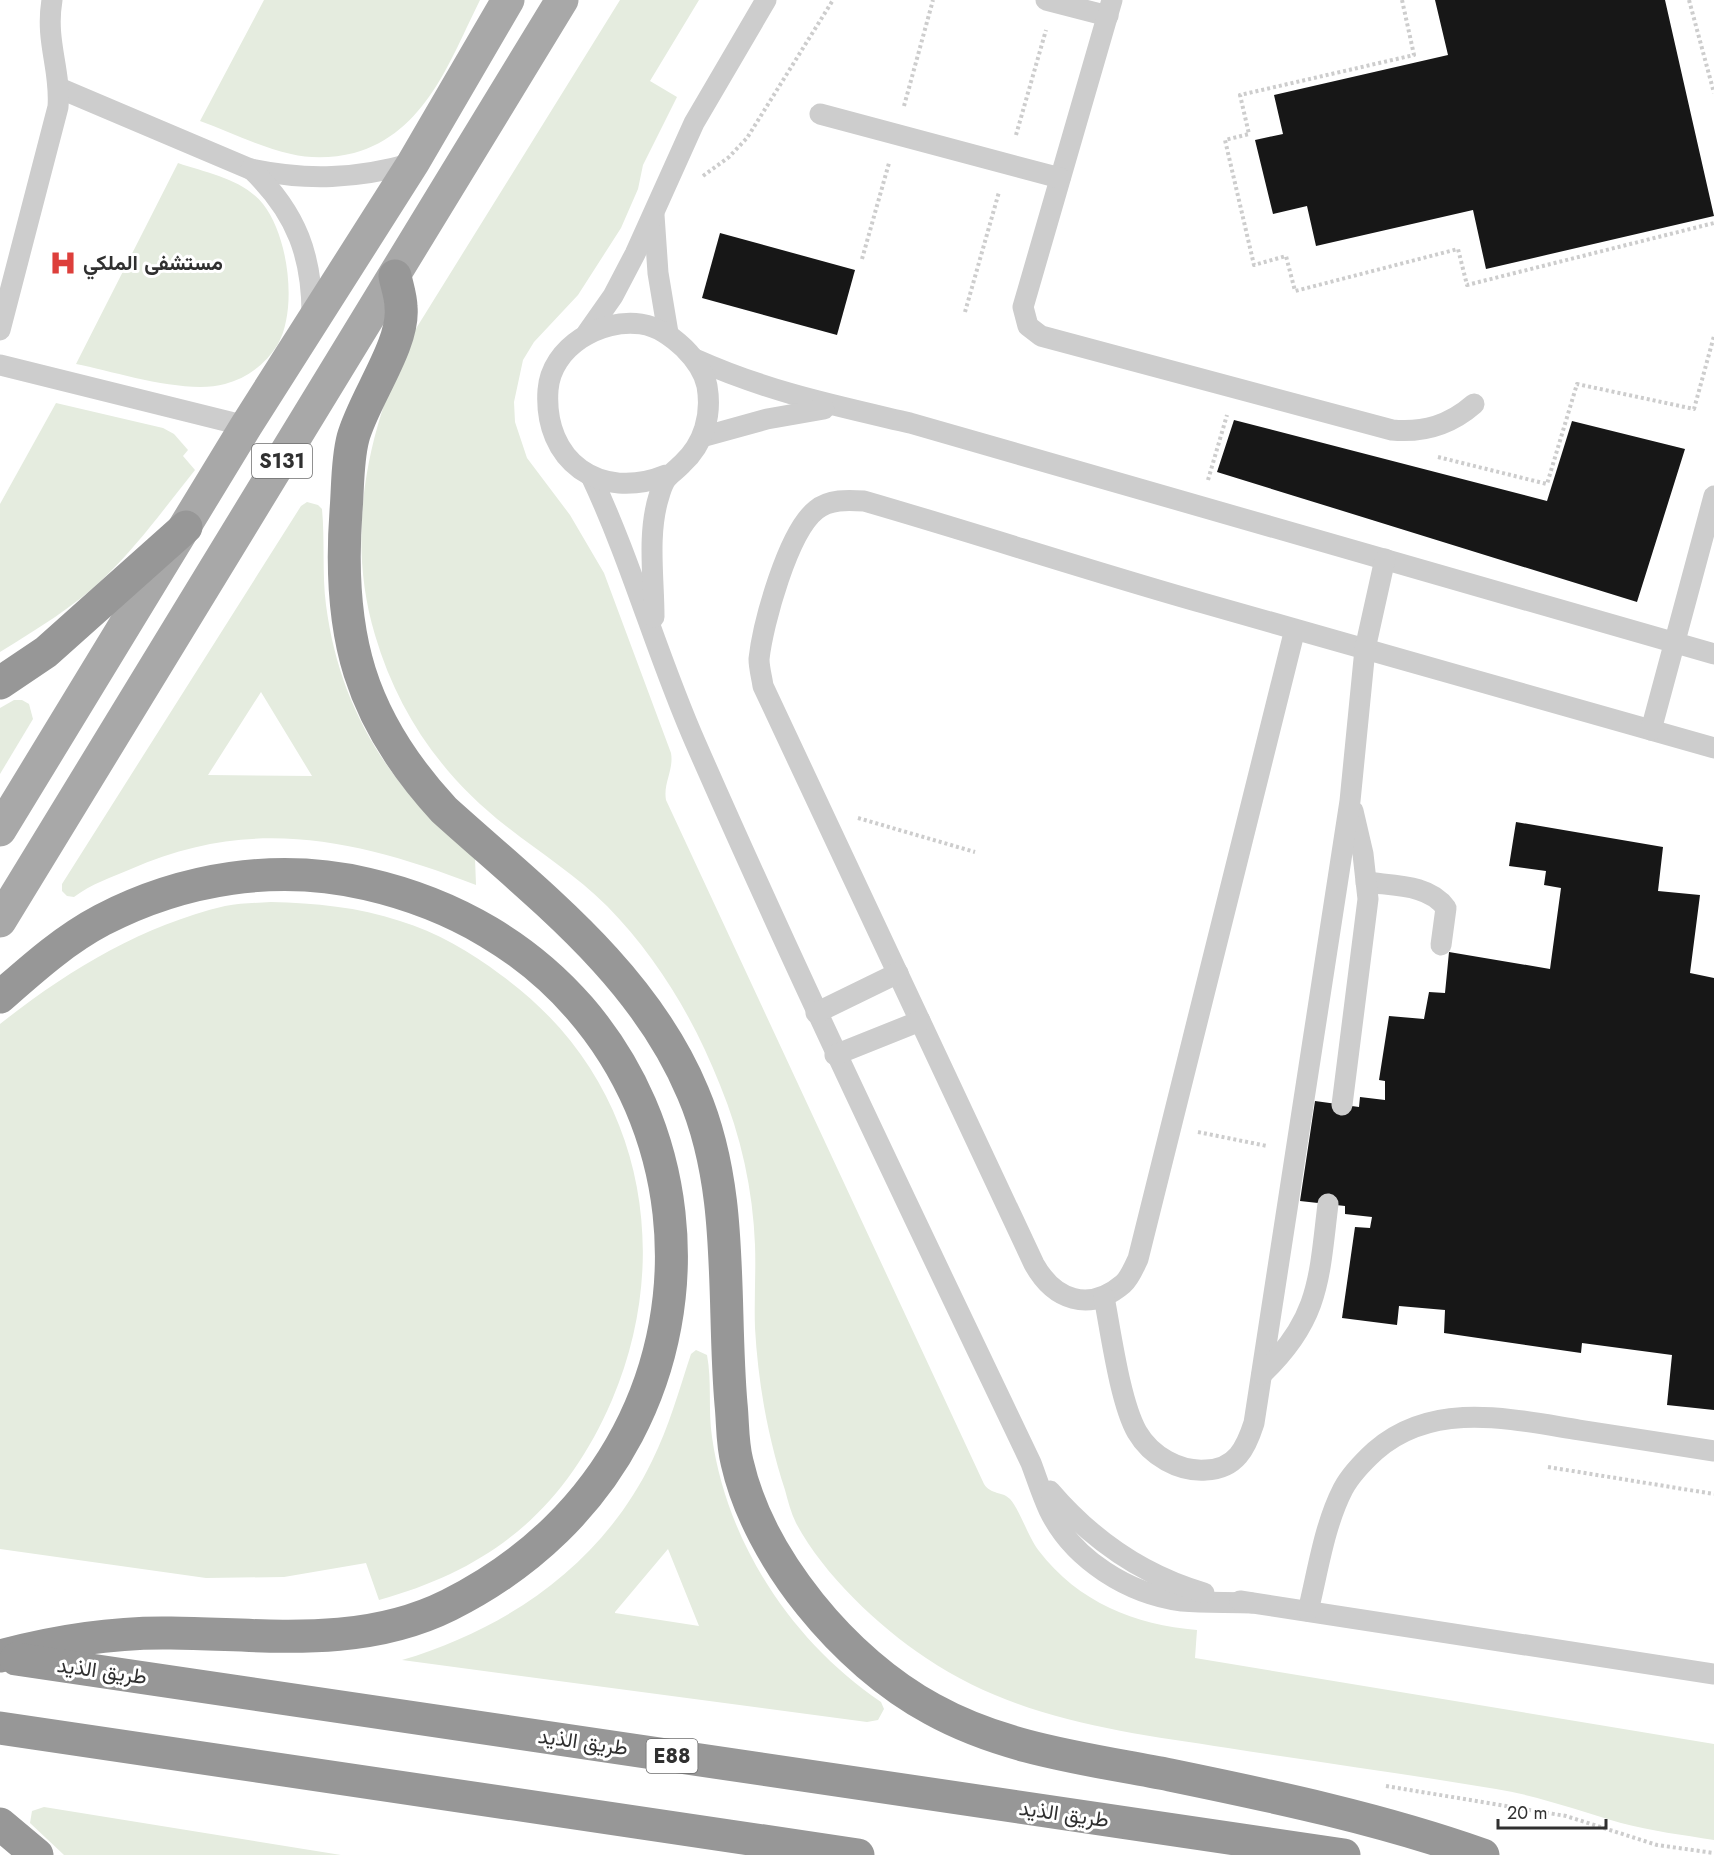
<svg xmlns="http://www.w3.org/2000/svg" width="1714" height="1855" viewBox="0 0 1714 1855" font-family="Jost,Vazirmatn,sans-serif">
<style>
.green{fill:#e5ecdf;fill-rule:evenodd}
.building{fill:#171717}
.lines{fill:none;stroke-linecap:round;stroke-linejoin:round}
.path{stroke:#cdcdcd;stroke-width:4;stroke-dasharray:3 3;stroke-linecap:butt}
.lane{stroke:#cdcdcd;stroke-width:21}
.primary{stroke:#a8a8a8;stroke-width:33}
.highway{stroke:#979797;stroke-width:33}
.labels{text-anchor:middle;stroke-width:6;stroke-linejoin:round;paint-order:stroke}
.shield{fill:#fff;stroke:#6e6e6e;stroke-width:1.5}
.shield-label{font-size:20px;font-weight:bold;fill:#303030}
.poi-label{font-size:21px;font-weight:bold;fill:#303030;stroke:#fff;text-anchor:start}
.street-label{font-size:21px;fill:#303030;stroke:#fff}
</style>
<rect width="100%" height="100%" fill="#fff"/>
<g class="green">
<path d="M264 0H480C450 60 426 133 354 153 334 158 311 159 291 154 260 147 230 132 200 121Z"/>
<path d="M620 0H699L650 81 677 97 643 165 638 189 621 228 578 295 534 342 523 360 514 402 515 422 527 458 570 515 604 573 671 753C674 770 663 783 666 800L984 1484C991 1495 1002 1491 1010 1499 1020 1510 1028 1537 1039 1551 1078 1602 1135 1625 1197 1630L1195 1658 1714 1744V1840C1683 1835 1651 1831 1621 1823 1580 1811 1539 1796 1496 1789 1407 1774 1317 1762 1228 1748 1122 1732 1018 1720 926 1658 878 1626 823 1574 796 1523 791 1513 788 1501 785 1490 768 1438 758 1383 755 1328 754 1300 756 1273 755 1245 753 1190 741 1136 720 1085 694 1019 657 957 607 906 576 875 540 853 506 826 442 776 398 713 375 635 344 532 369 420 417 327Z"/>
<path d="M178 163C207 173 243 179 263 204 288 235 298 308 278 344 266 364 247 378 225 384 186 395 116 372 76 364Z"/>
<path d="M56 403 163 428 174 434 188 450 183 456 195 470C166 506 139 544 105 577 74 607 37 629 0 652V504Z"/>
<path d="M307 502 318 505 322 509C325 541 322 574 326 605 340 712 393 792 475 858L476 885C358 840 253 815 131 869 112 877 91 884 74 897L67 896 62 891V884L301 506ZM261 692 312 776 208 775Z"/>
<path d="M14 700H22L29 704 33 719 0 774V708Z"/>
<path d="M271 902C315 903 358 907 400 921 436 932 471 952 501 975 639 1074 677 1247 612 1400 565 1509 492 1569 379 1600L366 1563 284 1577 206 1578 0 1549V1024C67 971 141 926 225 906 240 903 256 903 271 902Z"/>
<path d="M696 1350 707 1355C712 1381 708 1410 712 1437 727 1543 792 1642 881 1702L884 1709 878 1720 867 1722 402 1660C509 1628 602 1564 652 1461 669 1427 679 1390 691 1354ZM668 1549 699 1626 615 1613V1612Z"/>
<path d="M44 1807 341 1855H64L30 1823 32 1811Z"/>
</g>
<g class="building">
<path d="M1435 0H1665L1714 216 1486 269 1473 210 1316 246 1307 206 1273 214 1255 140 1283 134 1274 95 1448 55Z"/>
<path d="M720 233 855 270 837 335 702 298Z"/>
<path d="M1234 420 1547 501 1572 421 1685 449 1637 602 1217 472Z"/>
<path d="M1516 822 1663 847 1658 891 1700 895 1690 973 1714 978V1410L1667 1405 1672 1355 1582 1343 1581 1353 1444 1333 1445 1310 1399 1306 1397 1325 1342 1318 1355 1227 1370 1228 1372 1217 1345 1214V1206L1300 1201 1315 1101 1359 1107 1360 1097 1385 1100V1081L1379 1080 1389 1016 1424 1019 1429 992 1445 993 1449 952 1550 969 1561 888 1544 885 1546 871 1509 866Z"/>
</g>
<g class="lines">
<g class="path">
<path d="M1402 0 1414 55 1240 95 1249 134 1225 140 1254 265 1286 256 1295 291 1458 249 1467 285 1714 223"/>
<path d="M1689 0 1714 93"/>
<path d="M904 106 933 0"/>
<path d="M1016 135 1046 30"/>
<path d="M703 176 729 157 747 138 833 0"/>
<path d="M862 259 889 163"/>
<path d="M965 312 999 192"/>
<path d="M1438 457 1547 484 1577 384 1694 409 1714 336"/>
<path d="M1208 480 1227 415"/>
<path d="M858 818 975 852"/>
<path d="M1198 1132 1267 1146"/>
<path d="M1548 1467 1714 1494"/>
<path d="M1386 1786 1566 1816 1657 1845 1714 1853"/>
</g>
<g class="lane">
<path d="M1046 0 1108 16"/>
<path d="M1112 0 1023 307 1028 326 1041 336 1392 430C1424 433 1450 425 1474 404"/>
<path d="M59 88 250 169C307 181 357 179 413 163"/>
<path d="M820 114 1060 178"/>
<path d="M251 169C297 213 313 257 312 320"/>
<path d="M654 215 658 273 668 333"/>
<path d="M0 330 58 107C61 69 45 42 52 0"/>
<path d="M587 333 613 296 635 254 694 123 766 0"/>
<path d="M695 359C769 392 833 405 910 423L1714 654"/>
<path d="M0 365 246 426"/>
<path d="M702 437 767 419 824 409"/>
<path d="M591 476C632 563 657 656 696 744 802 986 917 1224 1031 1463 1037 1479 1042 1495 1049 1510 1073 1560 1129 1594 1182 1601 1205 1603 1229 1602 1252 1603"/>
<path d="M654 617C654 578 647 534 659 496 665 475 668 478 682 464 704 444 712 415 707 386 704 371 694 358 684 348 671 336 659 327 641 324 601 318 551 347 548 390 543 461 600 502 666 475"/>
<path d="M1295 629 1138 1259C1134 1267 1130 1278 1123 1284 1089 1313 1054 1300 1034 1264L763 686C762 678 759 668 759 659 763 623 788 532 816 510 829 499 848 500 864 501 978 534 1090 571 1203 603 1373 652 1544 699 1714 748"/>
<path d="M1651 730 1714 496"/>
<path d="M1366 882C1393 886 1429 884 1446 908L1441 945"/>
<path d="M816 1013 898 973"/>
<path d="M835 1055 920 1021"/>
<path d="M1342 1105 1368 899 1363 854 1353 811"/>
<path d="M1104 1297C1111 1333 1120 1402 1137 1432 1151 1456 1179 1472 1206 1470 1236 1469 1246 1448 1254 1423L1350 801 1365 649 1385 559"/>
<path d="M1262 1374C1320 1319 1319 1278 1328 1204"/>
<path d="M1050 1491C1092 1540 1142 1575 1204 1593"/>
<path d="M1240 1601 1714 1674"/>
<path d="M1308 1611C1318 1571 1324 1526 1343 1489 1351 1474 1363 1462 1375 1451 1433 1400 1510 1419 1579 1430 1624 1437 1669 1444 1714 1451"/>
</g>
<g class="primary">
<path d="M0 830 246 426 413 163 508 0"/>
<path d="M0 921 562 0"/>
</g>
<g class="highway">
<path d="M395 276C397 286 401 297 401 307 405 344 363 400 353 438 347 461 348 487 346 511 337 634 359 718 444 810 538 895 643 973 693 1093 735 1191 722 1300 731 1404 733 1423 732 1443 737 1462 759 1559 845 1662 932 1709 1006 1750 1089 1759 1170 1775 1277 1797 1381 1819 1483 1855"/>
<path d="M0 683 46 652 186 527"/>
<path d="M0 997C32 969 64 940 102 920 183 878 277 863 367 884 730 967 782 1438 449 1605 361 1649 265 1634 171 1633 113 1632 56 1641 0 1656"/>
<path d="M16 1659 1344 1855"/>
<path d="M0 1728 858 1855"/>
<path d="M0 1824 37 1855"/>
</g>
</g>
<defs>
<symbol id="hospital-bare" viewBox="-9 -9 18 18"><path d="M-5-5h3v3.5h4V-5h3V5h-3V1.5h-4V5h-3Z" fill="#dd3f3b" stroke="#fff" stroke-width="2.5" paint-order="stroke"/></symbol>
</defs>
<g fill-rule="evenodd">
<use href="#hospital-bare" x="44" y="244" width="38" height="38"/>
</g>
<g class="labels">
<g class="shield">
<rect x="252" y="444" width="60" height="34" rx="4.5"/>
<rect x="646.5" y="1739" width="51" height="34" rx="4.5"/>
</g>
<g class="shield-label">
<text x="282" y="468">S131</text>
<text x="672" y="1763">E88</text>
</g>
<g class="poi-label">
<text x="83" y="270">مستشفى الملكي</text>
</g>
<g class="street-label">
<text transform="translate(102 1671) rotate(8)" y="7">طريق الذيد</text>
<text transform="translate(583 1742) rotate(8)" y="7">طريق الذيد</text>
<text transform="translate(1064 1814) rotate(8)" y="7">طريق الذيد</text>
</g>
</g>
<path d="M1498 1819v9h108v-9" fill="none" stroke="#303030" stroke-width="3"/>
<text x="1507" y="1819" font-size="18" fill="#303030" stroke="#ffffff" stroke-width="4.5" paint-order="stroke">20 m</text>
</svg>
